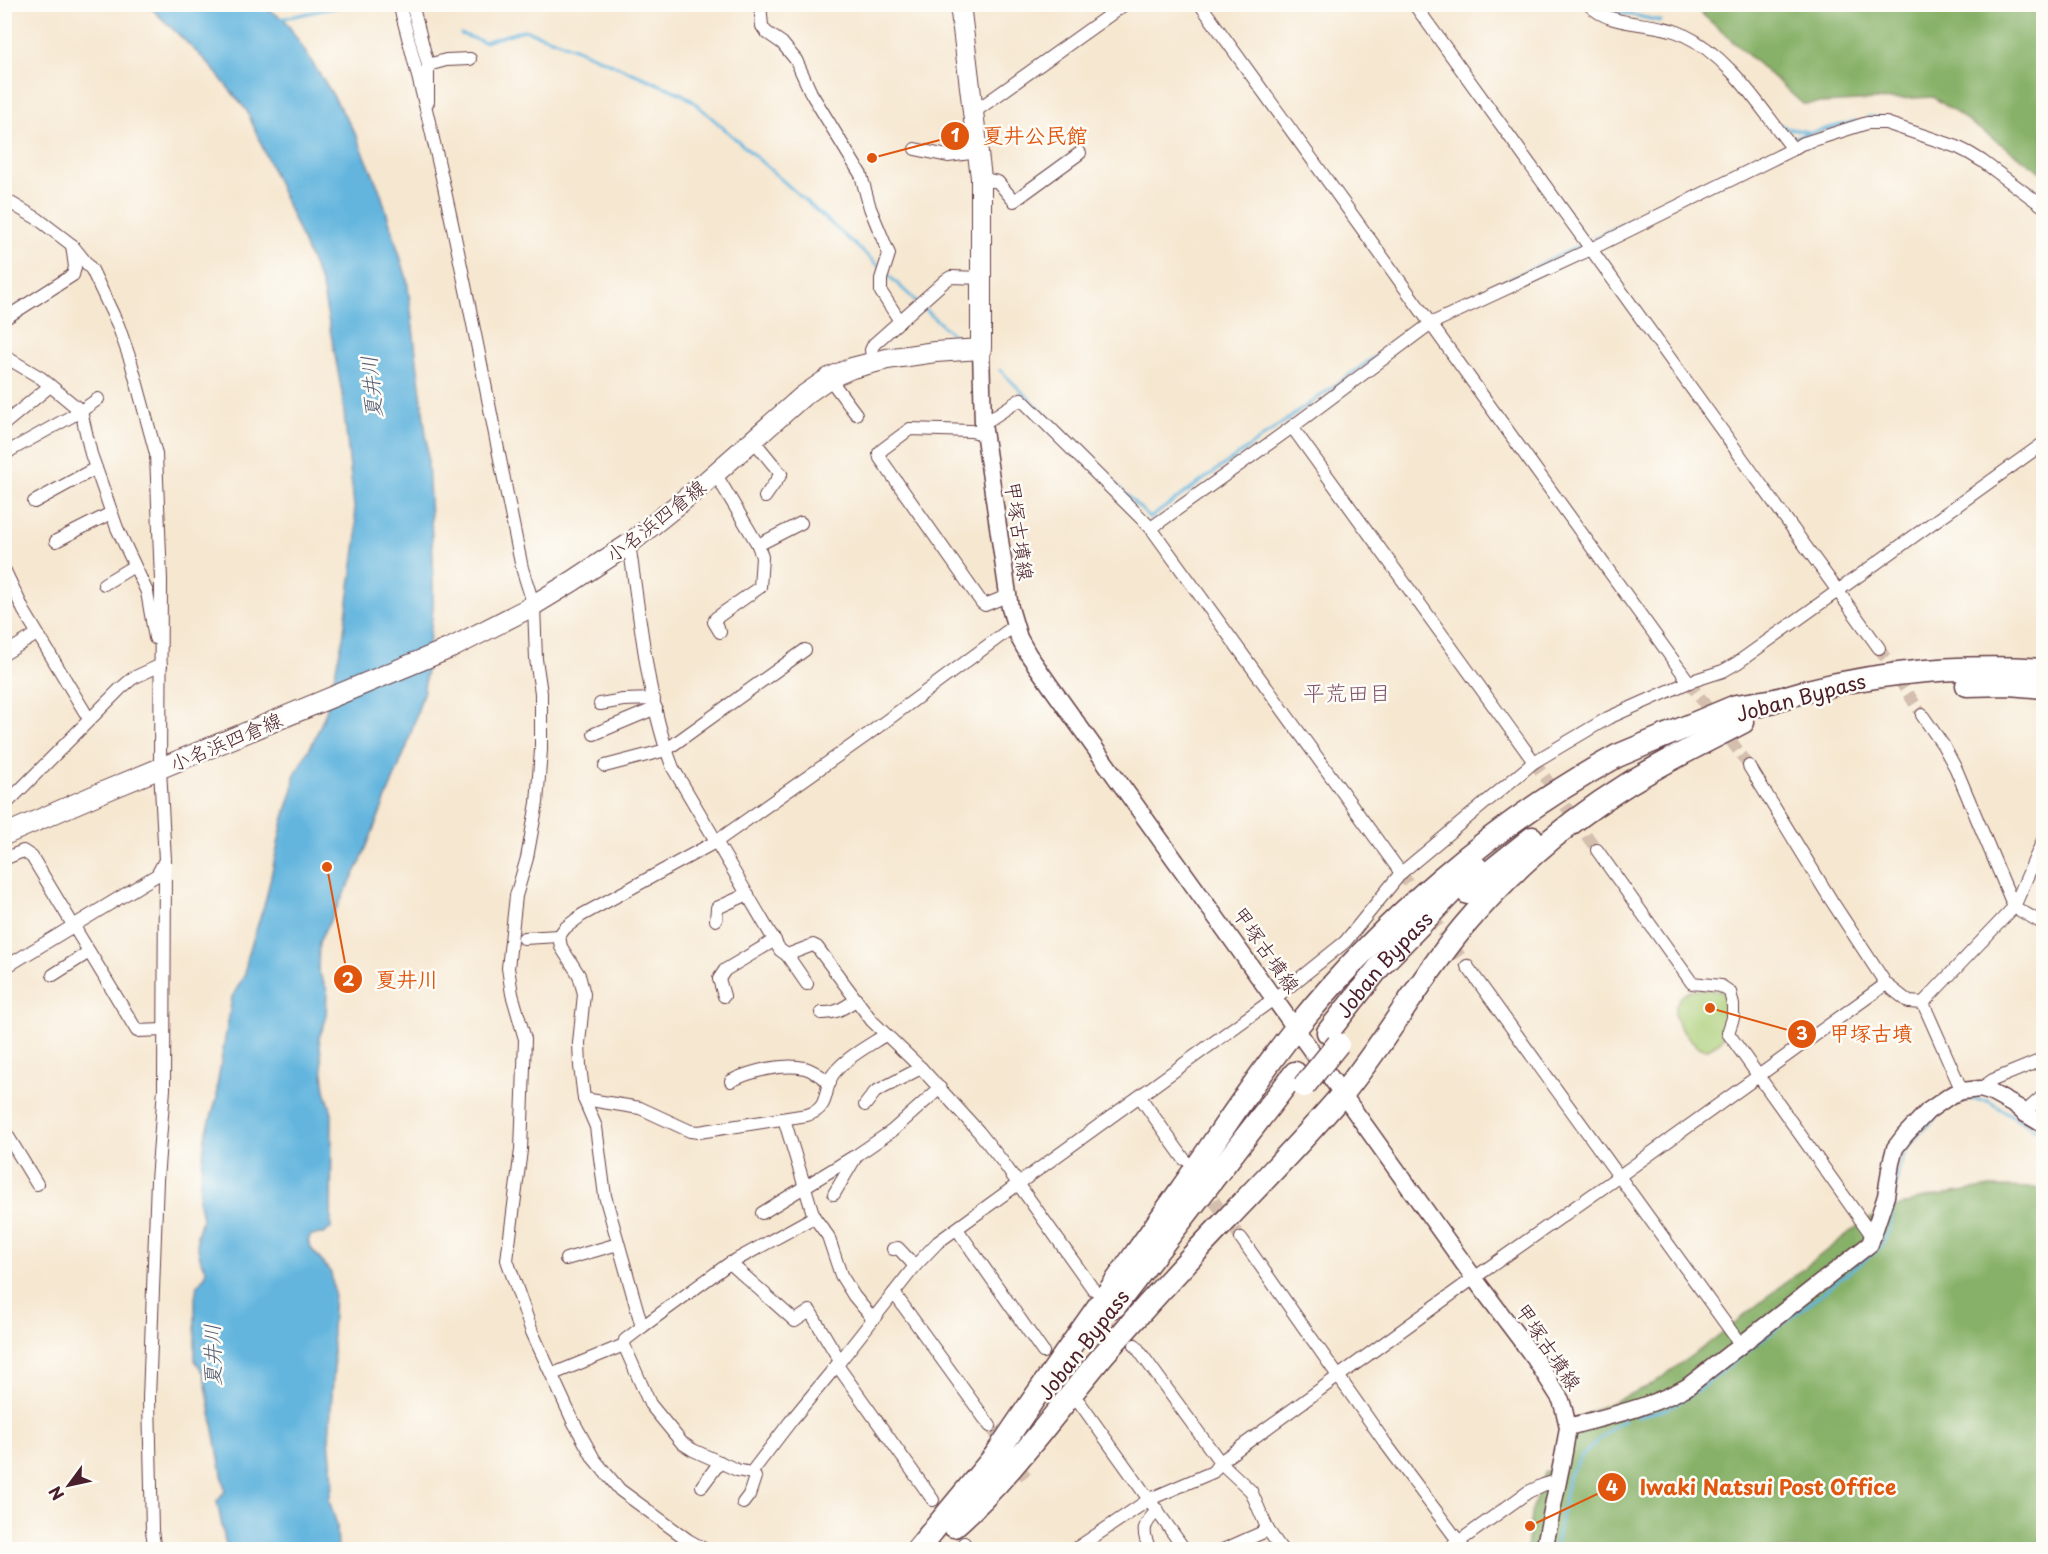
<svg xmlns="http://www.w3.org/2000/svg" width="2048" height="1554" viewBox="0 0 2048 1554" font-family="'Playpen Sans','Klee One',sans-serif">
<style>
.green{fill:#aace77;stroke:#7a7651;stroke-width:1.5}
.forest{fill:#87b168;stroke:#68684a;stroke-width:1.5}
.water{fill:#63b5de;stroke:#566a84;stroke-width:1.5}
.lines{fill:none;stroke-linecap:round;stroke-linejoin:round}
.stream{stroke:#63b5de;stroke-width:3}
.street-tunnel{stroke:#d4bfaf;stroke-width:12;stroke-dasharray:12 6;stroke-linecap:butt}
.street-casing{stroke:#643d44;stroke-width:14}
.secondary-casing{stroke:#643d44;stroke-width:19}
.primary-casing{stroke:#643d44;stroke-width:22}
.highway-casing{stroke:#643d44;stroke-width:25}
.street{stroke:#fff;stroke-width:12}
.secondary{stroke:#fff;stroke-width:16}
.primary{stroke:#fff;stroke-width:20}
.highway{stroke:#fff;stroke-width:22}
.highway-bridge-casing{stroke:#643d44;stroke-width:25;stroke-linecap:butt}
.highway-bridge{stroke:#fff;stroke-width:22}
.labels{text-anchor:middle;stroke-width:5;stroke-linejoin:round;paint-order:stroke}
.street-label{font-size:20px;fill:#4a1f2b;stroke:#fdfcf7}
.water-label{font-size:21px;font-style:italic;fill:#545b73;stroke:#fdfcf7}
.quarter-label{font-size:22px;fill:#7e516a;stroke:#fdfcf7}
.leader{fill:none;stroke:#e0560e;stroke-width:2}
.callout-dot{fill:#e0560e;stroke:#fdfcf7;stroke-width:2}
.mark-label{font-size:18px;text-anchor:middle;font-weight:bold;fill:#fff}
.callout-label{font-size:21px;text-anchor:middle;font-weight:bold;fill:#e0560e;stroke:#fdfcf7;stroke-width:5;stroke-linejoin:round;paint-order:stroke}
</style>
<rect width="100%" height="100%" fill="#fdfcf7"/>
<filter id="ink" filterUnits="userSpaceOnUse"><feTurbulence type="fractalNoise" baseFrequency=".0167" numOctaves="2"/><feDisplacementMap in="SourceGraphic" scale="12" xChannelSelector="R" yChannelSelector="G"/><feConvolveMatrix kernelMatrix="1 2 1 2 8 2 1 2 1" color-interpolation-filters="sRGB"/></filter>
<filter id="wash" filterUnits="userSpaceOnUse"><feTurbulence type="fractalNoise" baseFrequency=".008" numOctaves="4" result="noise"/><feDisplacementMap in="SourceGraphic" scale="24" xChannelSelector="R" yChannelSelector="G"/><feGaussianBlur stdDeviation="1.35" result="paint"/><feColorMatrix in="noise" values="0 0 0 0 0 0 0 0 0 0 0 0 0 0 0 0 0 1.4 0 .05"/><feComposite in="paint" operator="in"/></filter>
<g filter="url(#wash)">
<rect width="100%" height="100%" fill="#f6e7d0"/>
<path class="green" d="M1689 990H1722L1731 1009 1723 1037 1720 1042 1708 1049C1698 1050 1695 1043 1688 1037 1672 1021 1668 1005 1689 990Z"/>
<g class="forest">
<path d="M1692 5H2043V173L1933 97 1803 104Z"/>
<path d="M1990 1187 2043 1188V1549L1527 1550 1531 1514 1544 1473 1559 1466 1577 1418 1651 1385 1709 1343 1864 1221 1919 1199Z"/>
</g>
<path class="water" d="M148 5H261L285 20 331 92 356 135 380 191 407 279 427 443 433 558V608L424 690 407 746 360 863 319 942 318 970 327 990 326 1019 319 1038 325 1090 332 1113 331 1228 324 1234 311 1235 308 1241 311 1248 331 1273 334 1291 332 1332 334 1365 329 1440 333 1481 329 1500 337 1525 338 1549H229L225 1541 217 1501 225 1491 204 1374 195 1360V1298L197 1286 205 1276 206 1269 201 1261 197 1244V1235L202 1219 199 1202 200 1182 205 1137 217 1098V1086L232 997 245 974 247 959 266 899 283 821 293 789 294 776 313 742 326 712 343 638 357 535 342 393 322 286 247 111 209 64Z"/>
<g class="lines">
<g class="stream">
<path d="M1605 9 1660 21"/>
<path d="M280 19 352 4"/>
<path d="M461 34 484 42 524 30 560 42 682 94 694 102 880 267"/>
<path d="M1868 117 1888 118"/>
<path d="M1781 125 1786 128 1809 132"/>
<path d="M1791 140 1795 137 1856 121"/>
<path d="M1594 238 1761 157 1773 153"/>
<path d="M887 274 917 302"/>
<path d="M922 307 954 336"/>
<path d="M1429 318 1581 245"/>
<path d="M1000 370 1150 518 1411 331"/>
<path d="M1636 1417 1666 1409 1696 1392 1881 1247 1890 1228 1898 1171 1906 1150 1918 1135 1948 1107 1958 1101 1969 1099 1988 1101 2044 1135"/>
<path d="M1555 1550 1569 1475 1581 1457 1615 1425 1624 1420"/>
</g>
</g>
</g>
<g filter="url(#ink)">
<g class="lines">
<g class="street-tunnel">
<path d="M1879 648 1922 715"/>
<path d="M1689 682 1749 766"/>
<path d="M1534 762 1597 850"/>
<path d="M1401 873 1467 966"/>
<path d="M1203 1186 1241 1238"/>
<path d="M1105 1305 1135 1345"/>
<path d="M990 1426 1026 1477"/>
</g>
<defs>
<g id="street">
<path d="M399 4C450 189 483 380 522 568L534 606 536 659 541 693V750L537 803 527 858 516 896 508 968 512 994 525 1039 521 1150 507 1260 532 1332 573 1421 594 1459 620 1490 688 1540 706 1550"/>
<path d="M412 4 428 65V102"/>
<path d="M760 4 762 26 766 32 782 43 796 60 811 93 861 175 870 208 889 254 881 279V292L900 321"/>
<path d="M1200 4 1689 682"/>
<path d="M1414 4 1879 648"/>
<path d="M1588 4C1612 29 1652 20 1682 34 1730 56 1761 109 1793 149L1801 144 1867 123H1886L1957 147 1969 153 1982 161 2044 207"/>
<path d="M428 65 446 60 470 59"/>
<path d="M974 112 1125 4"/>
<path d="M915 149 948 156 978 152"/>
<path d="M981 178 998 182 1014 201 1080 153"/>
<path d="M4 199 38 219 72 245 92 270 118 325 131 362 156 454 161 580 160 769 165 860 164 1089 157 1180 149 1399 152 1531 155 1550"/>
<path d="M4 319 73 275 75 267 72 245"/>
<path d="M4 356 41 378 81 411 91 454 117 528 147 592 155 638"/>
<path d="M873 363 871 350 874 344 946 280 951 277 982 278"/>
<path d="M829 378 856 414"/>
<path d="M4 424 50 386"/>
<path d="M983 424 1021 399 1151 528 1401 873"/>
<path d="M1292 427 1534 762"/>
<path d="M984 434 971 431 910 429 883 449 879 453 880 458 982 603 985 605 1007 596"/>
<path d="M754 441 781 474 765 497"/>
<path d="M4 456 11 450 81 411 98 399"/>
<path d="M715 473 758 545 762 557 760 587 716 618 714 622 720 632"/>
<path d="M34 502 96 468"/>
<path d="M1151 528 1292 427 1430 324 1591 249 1793 149"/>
<path d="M56 541 111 513"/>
<path d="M629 544C640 615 647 702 673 768L780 950 787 955 813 945 817 947 872 1021 921 1068 979 1132 1002 1161 1093 1289"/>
<path d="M758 545 801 523"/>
<path d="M4 569 24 611 89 719"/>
<path d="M104 584 134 566"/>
<path d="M4 654 37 634"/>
<path d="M600 704 623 700 654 699"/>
<path d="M1922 715 1943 745 1956 769 2014 907 2044 924"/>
<path d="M594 734 656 708"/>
<path d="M605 766 666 750 805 650"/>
<path d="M1749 766 1831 900 1886 984 1909 1002 1923 1003 1962 1091"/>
<path d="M4 806 120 689 133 678 161 665"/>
<path d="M1597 850 1692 983 1721 986 1730 992 1733 1005V1018L1728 1033 1873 1237"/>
<path d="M4 859 23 851 32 857 137 1031 164 1030"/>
<path d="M716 920 717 908 748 894"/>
<path d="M524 938 559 936"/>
<path d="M787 955 807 984"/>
<path d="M1467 966 1741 1345"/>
<path d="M4 968 157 875 164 862"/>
<path d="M53 975 89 952"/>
<path d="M724 996 719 979 725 970 775 940"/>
<path d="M1923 1003 2014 907 2044 838"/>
<path d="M821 1013C836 1014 843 1008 856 1000"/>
<path d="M731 1081C751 1071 783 1063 805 1068 815 1071 822 1077 830 1083"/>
<path d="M1980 1089 1993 1080 2044 1059"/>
<path d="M1140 1097 1184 1159"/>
<path d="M584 1099 640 1108 690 1131 699 1132 807 1115C832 1108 822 1088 834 1073 847 1057 868 1046 885 1035"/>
<path d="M865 1105 875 1092 921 1068"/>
<path d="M2024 1113 2044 1095"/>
<path d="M784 1119 814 1217"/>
<path d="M4 1130 37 1184"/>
<path d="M834 1194 857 1155 892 1131 940 1088"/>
<path d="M762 1213 853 1157"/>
<path d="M957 1229 1043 1352"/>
<path d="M1241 1238 1386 1444 1465 1550"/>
<path d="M893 1249 898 1248 915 1266"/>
<path d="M566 1259 618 1244"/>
<path d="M730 1263 795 1321 810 1311 840 1361"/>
<path d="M894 1293 990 1426"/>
<path d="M642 1327 727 1265 814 1217 828 1236 841 1275 854 1296 873 1319"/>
<path d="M1135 1345 1220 1462 1474 1278 1618 1177 1886 984"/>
<path d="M837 1365 790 1422 751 1473 737 1470 693 1450 682 1443 650 1404 624 1345 625 1340 642 1327 605 1196 596 1127 584 1099 580 1066 579 1043 584 994 579 975 561 947 559 936 565 928 582 915 717 841 867 735 1014 626"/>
<path d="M553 1374 624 1345"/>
<path d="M1080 1403 1185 1550"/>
<path d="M702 1486 720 1462"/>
<path d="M933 1500 837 1365 915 1266 938 1242 1275 998 1345 942 1401 873 1534 762 1608 718 1689 682 1723 671 1737 663 2044 443"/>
<path d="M743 1503 749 1495 755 1477"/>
<path d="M964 1543 969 1550"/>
<path d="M1150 1549C1141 1531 1143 1524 1158 1510"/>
<path d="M1074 1550 1150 1499 1213 1472 1220 1462 1251 1491 1268 1530 1282 1550"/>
<path d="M1223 1550 1268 1530"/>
<path d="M1447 1550 1528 1492 1543 1485 1560 1480"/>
</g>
<g id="secondary">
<path d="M981 349 983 424 1010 608 1019 638 1028 654 1054 691 1474 1278 1535 1359 1561 1400 1564 1410 1568 1427 1564 1452 1544 1550"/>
<path d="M1568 1427C1608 1416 1649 1408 1687 1387L1870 1244 1886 1196 1891 1163 1895 1148 1905 1135 1928 1111 1951 1095 1962 1091 1980 1089 1990 1092 2019 1108 2024 1113 2044 1125"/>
</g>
<path id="primary" d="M4 835 98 794 453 647 527 609 573 581 629 544 701 486 803 396 829 378 852 368 887 359 935 352 981 349V178L960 4"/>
<g id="highway">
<path d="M1967 685 2009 684 2044 687"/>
<path d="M1761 705C1850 674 1950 664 2044 670"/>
<path d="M1468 893 1492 870 1532 838"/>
<path id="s1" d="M1328 1032 1381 965 1476 867"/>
<path d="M1115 1306 1295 1073"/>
<path d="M995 1456C1055 1366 1118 1279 1180 1191 1218 1137 1254 1080 1296 1028 1384 919 1493 824 1617 756L1736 706 1775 700"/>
<path d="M954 1526C1011 1476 1055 1412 1104 1354 1144 1308 1185 1263 1227 1219 1265 1179 1304 1139 1340 1097 1385 1043 1419 980 1464 926 1510 871 1567 822 1628 784 1665 761 1705 742 1743 722"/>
<path d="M917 1550 1004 1445"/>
</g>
</defs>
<use href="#street" class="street-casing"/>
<use href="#secondary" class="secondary-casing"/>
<use href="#primary" class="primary-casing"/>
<use href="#highway" class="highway-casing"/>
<use href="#street" class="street"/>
<use href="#secondary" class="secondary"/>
<use href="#primary" class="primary"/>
<use href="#highway" class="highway"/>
<defs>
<path id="highway-bridge" d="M1304 1086 1338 1044"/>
</defs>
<use href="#highway-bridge" class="highway-bridge-casing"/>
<use href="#highway-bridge" class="highway-bridge"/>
</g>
</g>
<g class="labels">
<g class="street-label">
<text transform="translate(656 521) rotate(-38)" y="7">小名浜四倉線</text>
<text transform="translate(1019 531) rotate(82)" y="7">甲塚古墳線</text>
<text transform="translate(1801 698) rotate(-15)" y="7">Joban Bypass</text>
<text transform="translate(226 742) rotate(-23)" y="7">小名浜四倉線</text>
<text transform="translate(1266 950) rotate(55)" y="7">甲塚古墳線</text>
<text dy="7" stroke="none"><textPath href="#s1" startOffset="88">Joban Bypass</textPath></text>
<text transform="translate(1084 1345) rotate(-52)" y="7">Joban Bypass</text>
<text transform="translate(1548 1347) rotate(56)" y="7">甲塚古墳線</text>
</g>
<g class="water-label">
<text transform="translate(372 387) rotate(-95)" y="7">夏井川</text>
<text transform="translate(213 1355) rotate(-91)" y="7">夏井川</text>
</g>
<g class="quarter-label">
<text x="1347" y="701">平荒田目</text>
</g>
</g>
<path class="leader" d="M872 158L955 136M327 867L348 979M1710 1008L1802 1034M1530 1526L1612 1487"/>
<g class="callout-dot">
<circle cx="872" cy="158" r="6"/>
<circle cx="327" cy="867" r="6"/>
<circle cx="1710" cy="1008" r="6"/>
<circle cx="1530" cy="1526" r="6"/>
<circle cx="955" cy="136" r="15"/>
<circle cx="348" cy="979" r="15"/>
<circle cx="1802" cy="1034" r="15"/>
<circle cx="1612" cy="1487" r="15"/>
</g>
<g class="mark-label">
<text x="955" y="142">1</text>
<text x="348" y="986">2</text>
<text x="1802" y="1040">3</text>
<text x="1612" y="1494">4</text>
</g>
<g class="callout-label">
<text x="1035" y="143">夏井公民館</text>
<text x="407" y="987">夏井川</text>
<text x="1871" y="1041">甲塚古墳</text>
<text x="1768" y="1495">Iwaki Natsui Post Office</text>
</g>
<rect width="2048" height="1554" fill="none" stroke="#fdfcf7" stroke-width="24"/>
<g transform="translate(69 1485) rotate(237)" stroke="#fdfcf7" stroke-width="4.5" paint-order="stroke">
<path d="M0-4.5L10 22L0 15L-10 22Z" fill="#4a1f2b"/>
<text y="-9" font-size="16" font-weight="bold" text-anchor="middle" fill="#4a1f2b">N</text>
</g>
</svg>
